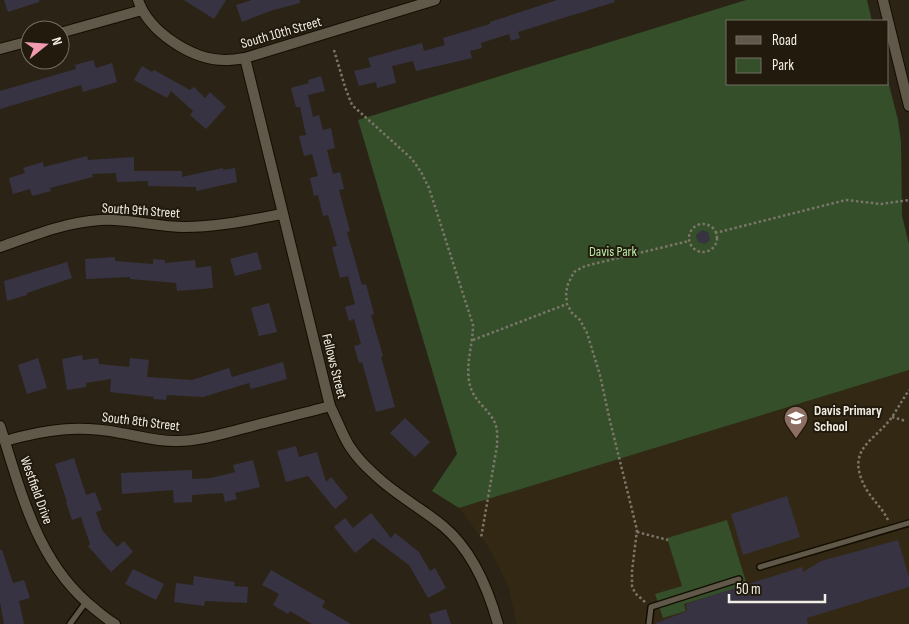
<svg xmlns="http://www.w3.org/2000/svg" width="909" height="624" viewBox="0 0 909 624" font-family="'Sofia Sans Condensed',sans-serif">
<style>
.built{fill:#332814}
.green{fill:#344f29}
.building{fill:#373342}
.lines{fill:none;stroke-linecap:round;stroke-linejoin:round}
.service-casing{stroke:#130d02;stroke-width:8}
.minor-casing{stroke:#130d02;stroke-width:12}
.path{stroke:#7c766a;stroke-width:2.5;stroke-dasharray:2.5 2.5;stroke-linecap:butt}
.service{stroke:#605848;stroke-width:5}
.minor{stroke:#605848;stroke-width:10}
.labels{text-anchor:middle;stroke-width:4;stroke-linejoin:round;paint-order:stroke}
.street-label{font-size:14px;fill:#f2eee5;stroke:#211a0d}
.park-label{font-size:14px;fill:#b9eca7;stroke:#211a0d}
.poi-label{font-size:14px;font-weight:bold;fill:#f2eee5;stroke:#211a0d;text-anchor:start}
</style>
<rect width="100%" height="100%" fill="#2b2416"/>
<path class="built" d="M909 370V624H517L508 586 498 565 489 548 459 508Z"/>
<g class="green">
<path d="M746 0H867L872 21H728V84H888V81L898 120 901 142 902 216 909 244V370L459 508 432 491 457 454 358 120Z"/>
<path d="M727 520 747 585 684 604 686 611 663 618 655 594 682 586 667 538Z"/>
</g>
<g class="building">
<path d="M4 0H39V2L8 12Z"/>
<path d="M184 0H226L214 19Z"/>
<path d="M252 0H300V3L270 11 242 22 236 5Z"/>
<path d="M557 0H614L615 2 518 32 520 38 511 41 509 34 481 43 482 48 470 51 472 58 416 71 413 61 392 66 396 83 377 88 376 82 359 86 354 71 371 67 368 58 422 43 424 51 445 45 443 38 490 24V22Z"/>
<path d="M93 60 96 68 112 63 117 82 83 92 81 85 0 109V91L76 69 75 65Z"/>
<path d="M142 66 152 72 154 70 190 90 194 87 205 98 210 92 226 107 206 129 190 115 193 111 171 91 167 98 134 80Z"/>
<path d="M321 76 325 91 308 95 313 117 319 115 323 130 331 128 335 148 327 150 333 174 340 172 344 189 339 190 350 231 347 232 362 285 366 284 374 314 371 315 383 356 381 357 395 407 376 412 362 362 359 363 354 346 361 344 354 319 349 321 345 307 355 304 348 276 340 278 332 247 337 246 328 215 323 216 318 195 314 196 310 178 318 176 312 154 304 156 299 136 306 135 300 107H296L291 88 309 83 308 80Z"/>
<path d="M87 156 88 160 134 157V171H182V177L223 168V170L235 168 237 182 196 191V187L148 186V181L117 182 116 173 92 174 93 177 50 188 51 191 32 196 30 189 13 194 9 178 25 173 23 168 43 162 44 167Z"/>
<path d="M702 230 708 232 710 240 705 244 698 242 696 235Z"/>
<path d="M257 252 262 269 235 276 230 259Z"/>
<path d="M115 257V261L153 264V259L165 260V263L195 260 196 268 211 266 213 288 177 291 176 283 130 279V277L86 279 85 259Z"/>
<path d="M67 262 72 278 27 293V295L7 301 4 281Z"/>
<path d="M269 303 277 332 259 336 251 308Z"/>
<path d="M82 355 83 360 98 358 99 364 129 367 130 358 149 360 147 377 192 380 229 368 232 377 283 362 287 379 251 389 249 383 203 397 167 395 166 400 153 399 154 397 110 392 111 379 86 383V387L67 390 62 359Z"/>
<path d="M38 358 47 388 27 394 18 365Z"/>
<path d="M405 418 430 442 415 457 390 433Z"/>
<path d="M296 446 299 457 317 452 326 482 331 477 348 498 335 509 308 476 286 482 277 451Z"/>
<path d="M74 458 86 495 95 492 102 510 96 512 102 530 117 547 124 541 133 552 111 572 88 546 90 544 81 517 72 520 66 502H67L55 464Z"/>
<path d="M253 460 260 487 235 493 237 499 225 502 223 493 192 495V502L174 503 173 490 122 494 121 473 192 470V479L211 478 235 472 233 465Z"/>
<path d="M787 496 800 537 743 555 731 514Z"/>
<path d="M371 513 391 538 395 533 419 552 430 571 435 568 446 588 428 598 409 565 373 538 355 553 334 527 345 518 353 528Z"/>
<path d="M898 540 909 577V587L807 618 808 624H656V623L687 611 686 604 802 567 803 572 821 561Z"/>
<path d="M0 550H2L13 583 24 580 30 598 19 601 24 624H4L0 602Z"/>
<path d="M133 569 164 584 156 600 125 584Z"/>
<path d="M271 570 325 601 322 607 351 624H312L290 611 288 614 273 605 279 594 262 585Z"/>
<path d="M194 576 235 582 234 586 248 587 247 603 205 601 204 606 174 602 176 583 193 585Z"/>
<path d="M446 609 451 624H432L429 614Z"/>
</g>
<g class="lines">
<defs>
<g id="service">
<path d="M760 567 909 523"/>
<path d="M70 624 86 602"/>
<path d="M649 624 651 607 739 579"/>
</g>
<g id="minor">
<path d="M138 0C149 32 192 60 225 60 232 60 239 59 245 58L435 0"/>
<path d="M883 0 909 106"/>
<path d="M60 33 142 10"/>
<path d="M0 49 30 41"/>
<path d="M245 58 330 406C337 419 342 435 350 447 356 456 365 466 373 473 394 494 420 507 443 526 472 550 488 588 498 624"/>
<path d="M0 247C32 236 66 222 100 220 128 218 156 227 184 227 217 227 250 220 282 214"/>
<path d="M0 426C22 494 37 564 96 610 102 615 108 620 115 624"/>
<path d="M5 441C47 429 78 425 121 433 140 436 158 442 178 441 199 441 221 434 241 429 271 421 301 414 330 406"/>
</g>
</defs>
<use href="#service" class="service-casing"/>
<use href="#minor" class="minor-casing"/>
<g class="path">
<path d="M334 50 345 87 352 105 412 159 421 172 429 188 473 325C473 347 463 370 472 391 477 403 490 411 495 423 498 430 497 439 497 446L481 538"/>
<circle cx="703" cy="238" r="14"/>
<path d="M715 233 846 200 881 204 909 200"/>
<path d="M473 340 567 304"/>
<path d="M892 417 906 421"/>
<path d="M888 520C882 507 870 498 864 485 846 448 875 441 892 417 898 408 903 399 909 390"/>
<path d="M637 532 668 540"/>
<path d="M645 602 635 593 632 586V571L637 530 610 421 600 375 587 333 580 320 572 313 567 304 566 293 568 284 574 272 585 266 689 241"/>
</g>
<use href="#service" class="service"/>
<use href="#minor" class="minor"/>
</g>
<defs>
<symbol id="school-pin" viewBox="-11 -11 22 30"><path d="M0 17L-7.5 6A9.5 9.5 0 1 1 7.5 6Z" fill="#8d6e63" stroke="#211a0d"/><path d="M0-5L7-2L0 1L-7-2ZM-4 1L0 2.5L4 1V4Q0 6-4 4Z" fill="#fff"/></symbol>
</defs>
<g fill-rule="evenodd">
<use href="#school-pin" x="782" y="404" width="28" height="38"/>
</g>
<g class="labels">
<g class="street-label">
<text transform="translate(281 32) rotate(-16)" y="5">South 10th Street</text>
<text transform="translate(141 210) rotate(4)" y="5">South 9th Street</text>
<text transform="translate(335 366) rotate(76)" y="5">Fellows Street</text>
<text transform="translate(141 421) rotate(7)" y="5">South 8th Street</text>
<text transform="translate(37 490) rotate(70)" y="5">Westfield Drive</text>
</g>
<g class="park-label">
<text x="613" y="256">Davis Park</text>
</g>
<g class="poi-label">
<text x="814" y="415">Davis Primary<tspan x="814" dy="16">School</tspan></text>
</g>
</g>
<rect x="726" y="20" width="162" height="65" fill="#211a0d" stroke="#756f63"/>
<rect x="736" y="36" width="25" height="8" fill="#605848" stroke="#756f63"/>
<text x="772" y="45" font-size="15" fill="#f2eee5">Road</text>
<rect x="736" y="58" width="25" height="15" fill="#344f29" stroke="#756f63"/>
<text x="772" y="70" font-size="15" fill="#f2eee5">Park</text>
<g transform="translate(45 45) rotate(73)"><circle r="24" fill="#211a0d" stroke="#756f63"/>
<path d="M0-4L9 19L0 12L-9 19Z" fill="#f29aaf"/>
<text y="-8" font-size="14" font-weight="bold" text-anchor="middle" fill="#f2eee5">N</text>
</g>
<path d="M729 594v8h96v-8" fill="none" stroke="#f2eee5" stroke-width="2.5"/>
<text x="736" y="594" font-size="15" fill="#f2eee5" stroke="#211a0d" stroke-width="4" paint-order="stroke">50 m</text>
</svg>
